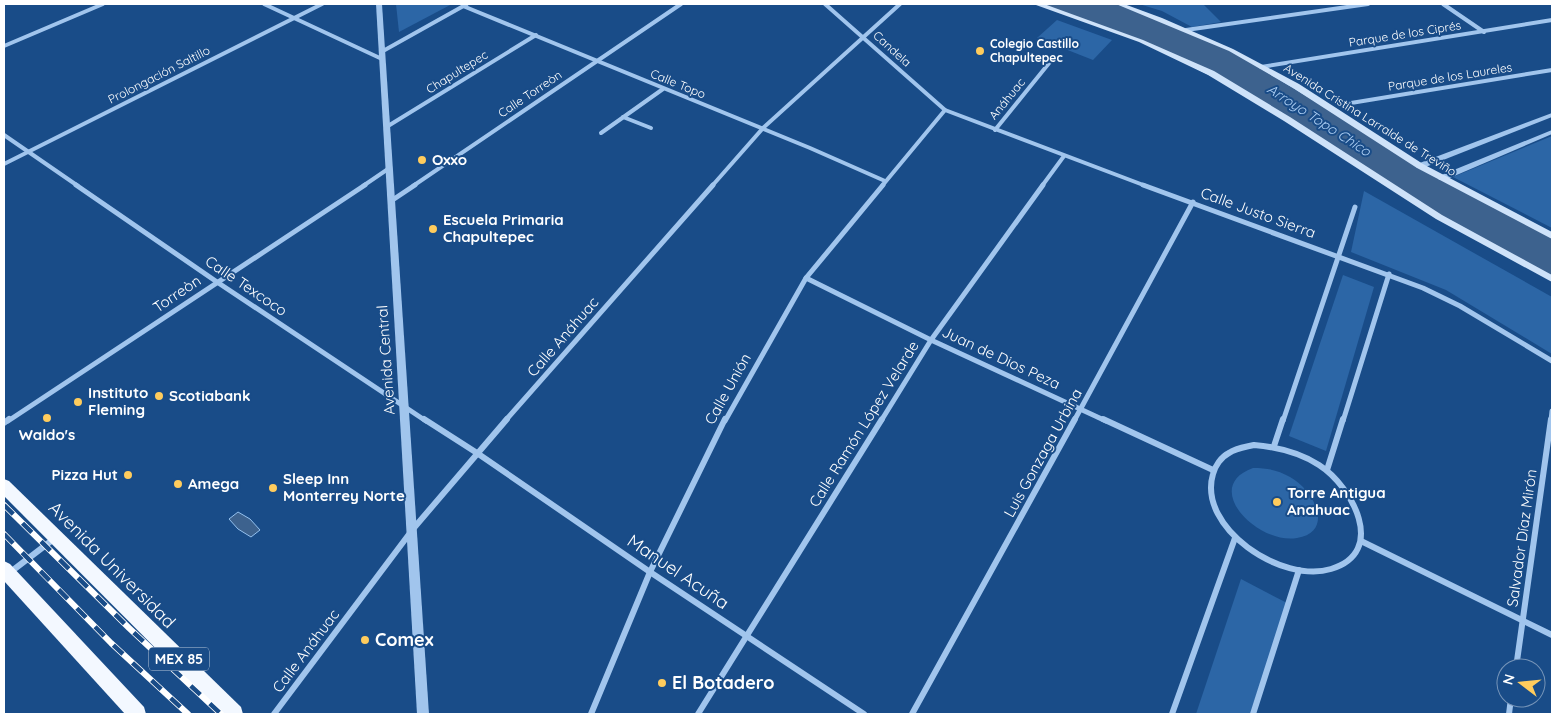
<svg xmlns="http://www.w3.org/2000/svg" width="1556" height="718" viewBox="0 0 1556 718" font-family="Quicksand,sans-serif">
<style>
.green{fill:#2c66a6}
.water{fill:#3d628e;stroke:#94c1ef}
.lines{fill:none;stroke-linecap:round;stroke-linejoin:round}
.minor-far2{stroke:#a1c5ed;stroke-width:4}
.minor-far1{stroke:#a1c5ed;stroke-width:5}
.minor{stroke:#a1c5ed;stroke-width:6}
.tertiary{fill:#a1c5ed;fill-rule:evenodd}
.secondary{fill:#cee2f9;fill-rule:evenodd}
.trunk{fill:#f3f8ff;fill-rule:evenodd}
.rail-casing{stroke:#fff;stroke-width:6}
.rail{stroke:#194c88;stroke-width:4.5;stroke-dasharray:13;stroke-linecap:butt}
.poi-dot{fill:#ffcc5d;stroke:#194c88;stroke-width:2}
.labels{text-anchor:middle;stroke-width:4;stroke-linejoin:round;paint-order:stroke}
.far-street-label{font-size:12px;fill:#fff;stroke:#194c88}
.far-poi-label{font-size:12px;font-weight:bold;fill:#fff;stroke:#194c88;text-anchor:start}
.far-water-label{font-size:14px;font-style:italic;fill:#adcff4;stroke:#194c88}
.shield{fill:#194c88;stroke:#bac9db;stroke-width:1}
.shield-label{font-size:14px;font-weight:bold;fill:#fff}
.poi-label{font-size:15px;font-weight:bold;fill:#fff;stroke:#194c88;text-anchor:start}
.street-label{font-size:15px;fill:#fff;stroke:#194c88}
.near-street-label{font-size:18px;fill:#fff;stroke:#194c88}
.near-poi-label{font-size:18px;font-weight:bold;fill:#fff;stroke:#194c88;text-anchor:start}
</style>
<rect width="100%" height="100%" fill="#194c88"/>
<g class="green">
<path d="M396 4H452L399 32Z"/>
<path d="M1139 4H1203L1221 22 1192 27 1162 11Z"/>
<path d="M1057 20 1112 40 1093 60 1037 38Z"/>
<path d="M1552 136V228L1453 177Z"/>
<path d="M1364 191 1552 297V354L1446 290 1351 252Z"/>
<path d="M1343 275 1374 287 1326 451 1289 436Z"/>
<path d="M1253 468C1267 468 1278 470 1290 477 1313 489 1336 531 1297 538 1258 545 1200 487 1253 468Z"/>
<path d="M1241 579 1287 603 1250 714H1196Z"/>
</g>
<g class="water">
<path d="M1038 4H1118L1160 19 1231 50 1442 178 1552 236V280L1439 217 1246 93 1141 41Z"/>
<path d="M238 512 250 519 260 530 251 537 238 529 229 519Z"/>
</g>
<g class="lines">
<g class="minor-far2">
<path d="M264 4 382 59"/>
<path d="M825 4 945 110 1146 186"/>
<path d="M1443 4 1484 32"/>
<path d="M463 6 810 148 885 181"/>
<path d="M1186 30 1368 4"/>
<path d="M4 46 103 4"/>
<path d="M383 51 467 4"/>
<path d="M1261 67 1552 20"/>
<path d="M1351 103 1552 70"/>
<path d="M623 117 651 128"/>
<path d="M388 126 536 35"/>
<path d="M995 130 1054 57"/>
<path d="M601 133 663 89"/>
<path d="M4 135 78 186"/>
<path d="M4 164 322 4"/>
<path d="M363 186 388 169"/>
<path d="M413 186 681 4"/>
<path d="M712 186 763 128 900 4"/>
<path d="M882 186 945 110"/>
<path d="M1042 186 1064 156"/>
</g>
<g class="minor-far1">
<path d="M76 185 217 282 426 421"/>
<path d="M1143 185 1423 288 1460 306 1552 361"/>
<path d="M391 201 415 185"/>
<path d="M806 278 931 340 1106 421"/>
<path d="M8 421 365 185"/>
<path d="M505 421 713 185"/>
<path d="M725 421 806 278 883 185"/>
<path d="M881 421 931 340 1043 185"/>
<path d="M1074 421 1193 202"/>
<path d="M1283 421 1355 207"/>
<path d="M1343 421 1389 274"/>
<path d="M1551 421 1552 411"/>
</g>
<g class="minor">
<path d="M424 419 477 453 650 572 864 714"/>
<path d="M1103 419 1213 470"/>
<path d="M4 423 9 419"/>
<path d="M1254 445C1277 447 1299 452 1319 465 1352 486 1388 552 1331 569 1282 584 1197 528 1213 474 1215 466 1221 457 1229 453 1236 448 1246 447 1254 445Z"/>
<path d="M1274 446 1283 419"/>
<path d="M1327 470 1343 419"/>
<path d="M1361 541 1552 635"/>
<path d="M4 577 55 538"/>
<path d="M1516 668 1551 419"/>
<path d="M274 714 413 529 507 419"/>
<path d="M591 714 650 572 725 419"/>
<path d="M698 714 882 419"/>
<path d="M912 714 1075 419"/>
<path d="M1172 714 1235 538"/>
<path d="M1253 714 1299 570"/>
<path d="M1509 714 1511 698"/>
</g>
<g class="tertiary">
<path d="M376 4H382L429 714H417Z"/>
<path d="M1552 113V117L1423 168H1417L1416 166 1417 164Z"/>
<path d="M1552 130V134L1445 180H1439L1438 178 1439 176Z"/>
</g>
<g class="secondary">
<path d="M1035 4H1044L1143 40 1214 71 1290 117 1442 215 1552 275V282L1436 219 1284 121 1208 75 1139 42 1036 5Z"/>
<path d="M1116 4H1124L1162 18 1233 49 1299 84 1423 164 1552 232V239L1417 168 1293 88 1229 51Z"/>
</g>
<g class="trunk">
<path d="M4 479 9 481 241 707 243 714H221L4 496Z"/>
<path d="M4 561 10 564 144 707 146 714H125L4 581Z"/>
</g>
<defs>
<g id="rail">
<path d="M4 505 129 628 221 714"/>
<path d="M4 534 111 643 188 714"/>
</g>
</defs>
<use href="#rail" class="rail-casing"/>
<use href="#rail" class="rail"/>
</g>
<g class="poi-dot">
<circle cx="980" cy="51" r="5"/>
<circle cx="422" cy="160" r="5"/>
<circle cx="433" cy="229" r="5"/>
<circle cx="159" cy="396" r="5"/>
<circle cx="78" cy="402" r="5"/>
<circle cx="47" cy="418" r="5"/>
<circle cx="128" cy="475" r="5"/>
<circle cx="178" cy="484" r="5"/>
<circle cx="273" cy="488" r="5"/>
<circle cx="1277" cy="502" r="5"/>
<circle cx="365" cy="640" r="5"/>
<circle cx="662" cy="683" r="5"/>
</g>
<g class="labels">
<g class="far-street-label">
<text transform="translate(1405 34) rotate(-9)" y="4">Parque de los Ciprés</text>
<text transform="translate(892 49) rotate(42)" y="4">Candela</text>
<text transform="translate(457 72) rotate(-32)" y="4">Chapultepec</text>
<text transform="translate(159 75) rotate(-27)" y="4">Prolongación Saltillo</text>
<text transform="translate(1450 77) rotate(-9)" y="4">Parque de los Laureles</text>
<text transform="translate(678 84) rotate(22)" y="4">Calle Topo</text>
<text transform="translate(530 94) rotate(-34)" y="4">Calle Torreòn</text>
<text transform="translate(1007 99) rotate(-51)" y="4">Anáhuac</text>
<text transform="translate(1370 120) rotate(32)" y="4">Avenida Cristina Larralde de Treviño</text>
</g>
<g class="far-poi-label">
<text x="990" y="48">Colegio Castillo<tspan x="990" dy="14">Chapultepec</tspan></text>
</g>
<g class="far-water-label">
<text transform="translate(1319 120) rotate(33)" y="5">Arroyo Topo Chico</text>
</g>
<rect class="shield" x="149" y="647.5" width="60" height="23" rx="4"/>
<g class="shield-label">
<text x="179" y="664">MEX 85</text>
</g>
<g class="poi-label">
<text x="432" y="165">Oxxo</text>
<text x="443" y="225">Escuela Primaria<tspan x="443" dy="17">Chapultepec</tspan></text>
<text x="88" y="398">Instituto<tspan x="88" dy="17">Fleming</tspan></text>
<text x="169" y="401">Scotiabank</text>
<text x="47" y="440" text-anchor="middle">Waldo's</text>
<text x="118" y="480" text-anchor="end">Pizza Hut</text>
<text x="283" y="484">Sleep Inn<tspan x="283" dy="17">Monterrey Norte</tspan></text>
<text x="188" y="489">Amega</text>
<text x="1287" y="498">Torre Antigua<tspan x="1287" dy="17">Anahuac</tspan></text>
</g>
<g class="street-label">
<text transform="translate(1258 213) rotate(20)" y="5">Calle Justo Sierra</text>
<text transform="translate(246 286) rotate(34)" y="5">Calle Texcoco</text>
<text transform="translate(177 294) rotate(-34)" y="5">Torreòn</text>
<text transform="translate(563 337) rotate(-49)" y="5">Calle Anáhuac</text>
<text transform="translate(1001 358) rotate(25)" y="5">Juan de Dios Peza</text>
<text transform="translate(386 360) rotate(-94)" y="5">Avenida Central</text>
<text transform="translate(728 389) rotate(-61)" y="5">Calle Unión</text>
<text transform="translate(864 424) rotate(-58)" y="5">Calle Ramón López Velarde</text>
<text transform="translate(1043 453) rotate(-61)" y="5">Luis Gonzaga Urbina</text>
<text transform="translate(1522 538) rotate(-82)" y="5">Salvador Díaz Mirón</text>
<text transform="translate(306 651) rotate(-53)" y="5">Calle Anáhuac</text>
</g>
<g class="near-street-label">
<text transform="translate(112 565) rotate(45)" y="6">Avenida Universidad</text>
<text transform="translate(678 572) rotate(34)" y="6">Manuel Acuña</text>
</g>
<g class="near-poi-label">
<text x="375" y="646">Comex</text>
<text x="672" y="689">El Botadero</text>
</g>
</g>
<rect width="1556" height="718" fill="none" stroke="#ffffff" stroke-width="10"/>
<g transform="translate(1521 683) rotate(286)"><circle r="24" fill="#194c88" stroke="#7594b8"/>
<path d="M0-4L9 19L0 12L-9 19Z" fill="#ffcc5d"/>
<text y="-8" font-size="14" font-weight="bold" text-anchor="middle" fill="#ffffff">N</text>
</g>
</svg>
